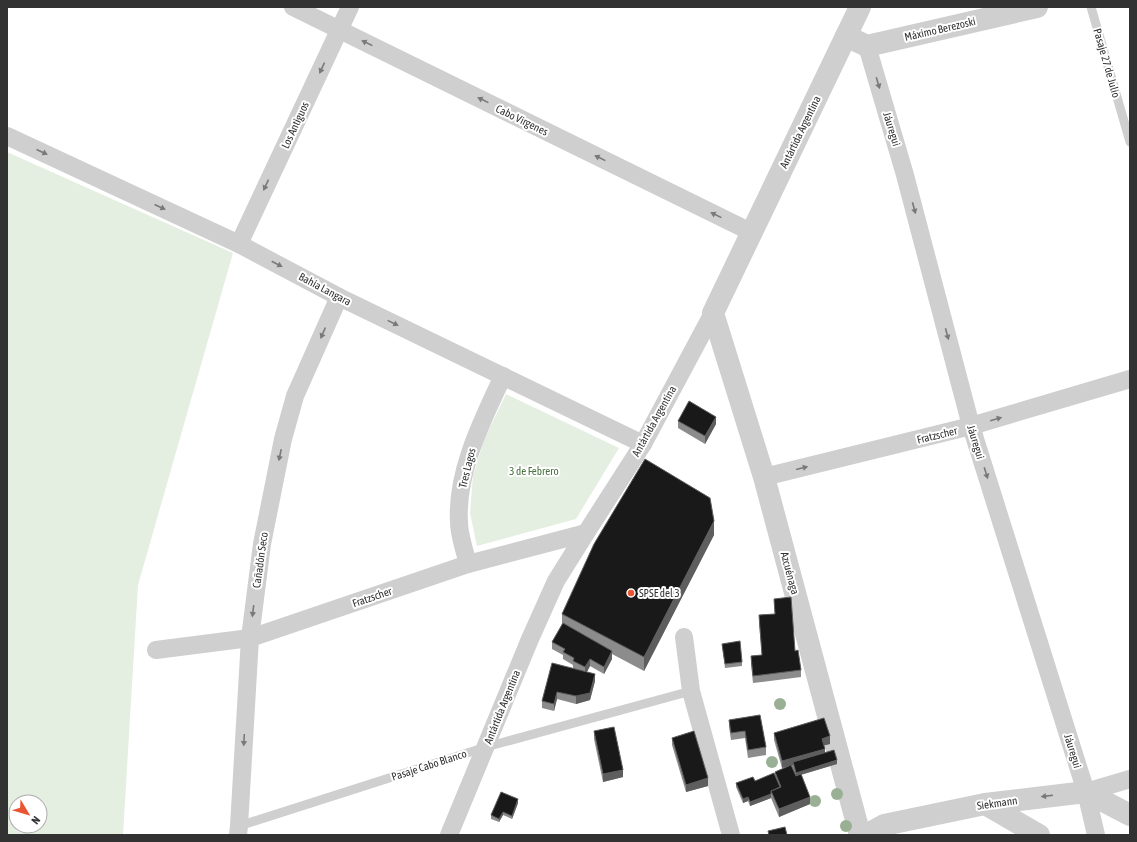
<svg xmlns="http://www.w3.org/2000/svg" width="1137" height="842" viewBox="0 0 1137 842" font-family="'Asap Condensed',sans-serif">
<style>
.green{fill:#e5efe1;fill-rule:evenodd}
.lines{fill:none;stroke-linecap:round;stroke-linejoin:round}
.service{stroke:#cfcfcf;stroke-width:9}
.minor{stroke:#cfcfcf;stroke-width:18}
.tertiary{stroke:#cfcfcf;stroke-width:22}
.tree{fill:#9ab094}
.wall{fill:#8c8c8c}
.shaded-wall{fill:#5e5e5e}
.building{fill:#191919;stroke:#5e5e5e}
.oneway{fill:#797979}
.poi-dot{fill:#eb5432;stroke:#fff;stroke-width:1.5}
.labels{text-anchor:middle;stroke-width:4;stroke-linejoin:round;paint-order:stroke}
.street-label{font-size:11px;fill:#323232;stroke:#fff}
.park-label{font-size:11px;fill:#48703d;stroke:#fff}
.poi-label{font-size:11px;fill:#323232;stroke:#fff;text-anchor:start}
</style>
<rect width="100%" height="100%" fill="#fff"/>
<g class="green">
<path d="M7 152 233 253 138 585 123 835H7ZM16 802H40V826H16Z"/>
<path d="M506 394 619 448 576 519 477 546 470 513 473 476 484 440Z"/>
</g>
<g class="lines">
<g class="service">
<path d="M1091 7 1130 142"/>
<path d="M239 826 486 747 691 691"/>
</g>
<g class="minor">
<path d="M293 7 751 232"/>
<path d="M867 46 905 175 971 426 1086 792 1096 835"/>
<path d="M7 136 239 244 339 297 643 444"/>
<path d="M239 244 350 7"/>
<path d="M764 477 971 426 1130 379"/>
<path d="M468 564C465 552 459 535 459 522 456 472 482 421 503 376"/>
<path d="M684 637 691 691 731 835"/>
<path d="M156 650 250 638 468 564 586 533"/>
<path d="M1086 792 1130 779"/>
<path d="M238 835 239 826 250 638 262 544 283 439 295 396 339 297"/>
<path d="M449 835 530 639 556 581 586 533 643 444 713 313"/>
</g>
<g class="tertiary">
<path d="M860 7 713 313 764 477 860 835"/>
<path d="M846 36 867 46 1037 7"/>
<path d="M985 804 1039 835"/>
<path d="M866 835 884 825 985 804 1086 792 1130 815"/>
</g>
</g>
<g class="tree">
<circle cx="780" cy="704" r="6"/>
<circle cx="772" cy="762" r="6"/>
<circle cx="837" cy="794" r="6"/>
<circle cx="815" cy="801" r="6"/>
<circle cx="846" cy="826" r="6"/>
</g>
<g class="wall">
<path d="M678 421 716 424 705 444 678 428Z"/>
<path d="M714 535 644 671 612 654V659L604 674 590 666 587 672 595 681 590 700 576 704 557 699 554 711 542 708V701L573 668V665L563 659V655L552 649V642L562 624V614Z"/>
<path d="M774 599 795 651 801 670V677L753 683 751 664V656L762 655 759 623V615L775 614Z"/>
<path d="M722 644 742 662V666L725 668Z"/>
<path d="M760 715 766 747V755L748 758 745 738 731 740 729 727V720Z"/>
<path d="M594 731 623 777 603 782 594 739Z"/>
<path d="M774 733 830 744 824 745 825 752 837 764 801 775 810 804 779 817 771 798 750 806 748 801 743 803 736 787V783L755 781 775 775V772L786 767 782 768 774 740Z"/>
<path d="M672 738 708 786 686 792 672 745Z"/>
<path d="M518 803 512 819 503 815 499 822 491 819V815Z"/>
</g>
<g class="shaded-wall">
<path d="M716 417V424L705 444V436Z"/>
<path d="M714 521V535L644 671V657Z"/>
<path d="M612 651V659L604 674V667Z"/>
<path d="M590 659V666L585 675V667Z"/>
<path d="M595 674V681L590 700 576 704V696Z"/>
<path d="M557 692V699L554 711V704Z"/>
<path d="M830 736V744L822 746V739Z"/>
<path d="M825 749V756L793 762V765L782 768V761Z"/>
<path d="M837 760V764L796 776V773Z"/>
<path d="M623 770V777L603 782V774Z"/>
<path d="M708 778V786L686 792V785Z"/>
<path d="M771 794V798L750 806V802Z"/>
<path d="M748 797V801L743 803V799Z"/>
<path d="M810 797V804L779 817V809Z"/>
<path d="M518 799V803L512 819V816Z"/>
<path d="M503 812V815L499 822V819Z"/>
</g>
<g class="building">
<path d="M689 401 716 417 705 436 678 421Z"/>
<path d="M645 459 710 498 714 521 644 657 562 614 594 544Z"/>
<path d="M791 597 795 651 798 650 801 670 753 676 751 656 762 655 759 615 775 614 774 599Z"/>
<path d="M563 623 612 651 604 667 590 659 585 667 573 661 574 658 563 652 565 649 552 642Z"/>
<path d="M740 641 742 662 725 664 722 644Z"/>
<path d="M552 663 595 674 590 693 576 696 557 692 554 704 542 701Z"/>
<path d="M760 715 766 747 748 750 745 731 731 733 729 720Z"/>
<path d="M824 718 830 736 822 739 825 749 782 761 774 733Z"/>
<path d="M614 727 623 770 603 774 594 731Z"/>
<path d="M694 731 708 778 686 785 672 738Z"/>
<path d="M834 750 837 760 796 773 793 762Z"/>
<path d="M791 765 796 776 801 774 810 797 779 809 771 791 781 787 775 772Z"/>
<path d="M774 773 780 787 771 791V794L750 802 748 797 743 799 736 783 753 777 755 781Z"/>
<path d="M501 792 518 799 512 816 503 812 499 819 491 815Z"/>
<path d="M785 827 787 835H769L768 831Z"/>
</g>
<defs><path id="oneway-solid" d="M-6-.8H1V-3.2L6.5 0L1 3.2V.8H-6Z"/></defs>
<g class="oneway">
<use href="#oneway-solid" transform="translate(367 43) rotate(-154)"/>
<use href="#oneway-solid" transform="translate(322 68) rotate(115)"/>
<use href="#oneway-solid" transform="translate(878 83) rotate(73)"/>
<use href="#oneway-solid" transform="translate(483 100) rotate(-154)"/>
<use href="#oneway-solid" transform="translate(42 152) rotate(25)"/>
<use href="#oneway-solid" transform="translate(600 158) rotate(-154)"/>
<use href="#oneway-solid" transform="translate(266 185) rotate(115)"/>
<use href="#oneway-solid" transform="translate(160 207) rotate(25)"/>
<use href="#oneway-solid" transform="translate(914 208) rotate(75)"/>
<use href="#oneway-solid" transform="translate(716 215) rotate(-154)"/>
<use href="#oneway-solid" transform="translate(277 264) rotate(28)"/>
<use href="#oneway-solid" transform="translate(393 323) rotate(26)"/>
<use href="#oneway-solid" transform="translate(323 333) rotate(114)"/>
<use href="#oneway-solid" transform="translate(947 334) rotate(75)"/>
<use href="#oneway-solid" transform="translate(996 419) rotate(-16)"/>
<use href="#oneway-solid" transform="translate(280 455) rotate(102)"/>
<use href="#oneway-solid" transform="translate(802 468) rotate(-14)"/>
<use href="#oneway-solid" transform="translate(986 473) rotate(73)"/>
<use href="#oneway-solid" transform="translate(253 611) rotate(97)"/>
<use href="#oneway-solid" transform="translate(244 740) rotate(93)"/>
<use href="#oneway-solid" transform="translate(1047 796) rotate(173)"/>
</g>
<circle class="poi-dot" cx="631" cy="593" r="4"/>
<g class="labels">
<g class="street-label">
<text transform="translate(940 29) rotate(-13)" y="4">Máximo Berezoski</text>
<text transform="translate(1107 63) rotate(74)" y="4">Pasaje 27 de Julio</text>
<text transform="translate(522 120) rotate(26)" y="4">Cabo Virgenes</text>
<text transform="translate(295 125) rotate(-65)" y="4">Los Antiguos</text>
<text transform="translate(892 129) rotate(73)" y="4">Jáuregui</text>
<text transform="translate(800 132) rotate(-64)" y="4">Antártida Argentina</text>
<text transform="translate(325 289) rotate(28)" y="4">Bahía Langara</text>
<text transform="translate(654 421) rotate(-61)" y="4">Antártida Argentina</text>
<text transform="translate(937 435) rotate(-14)" y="4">Fratzscher</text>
<text transform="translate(976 442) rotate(73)" y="4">Jáuregui</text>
<text transform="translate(467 468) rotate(-76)" y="4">Tres Lagos</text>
<text transform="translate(260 560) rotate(-82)" y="4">Cañadón Seco</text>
<text transform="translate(790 573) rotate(75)" y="4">Azcuénaga</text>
<text transform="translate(372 597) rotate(-19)" y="4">Fratzscher</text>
<text transform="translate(502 707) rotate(-68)" y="4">Antártida Argentina</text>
<text transform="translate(1073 751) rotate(73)" y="4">Jáuregui</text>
<text transform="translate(429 765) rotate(-18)" y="4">Pasaje Cabo Blanco</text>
<text transform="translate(997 803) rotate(-8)" y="4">Siekmann</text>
</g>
<g class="park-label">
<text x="534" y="475">3 de Febrero</text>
</g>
<g class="poi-label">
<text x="639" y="597">SPSE del 3</text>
</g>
</g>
<rect width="1137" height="842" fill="none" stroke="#323232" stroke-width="16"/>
<g transform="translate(28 814) rotate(128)"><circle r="19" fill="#ffffff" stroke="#adadad"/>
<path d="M0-3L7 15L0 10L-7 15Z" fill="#eb5432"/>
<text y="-6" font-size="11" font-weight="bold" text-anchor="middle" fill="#323232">N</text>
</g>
</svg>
